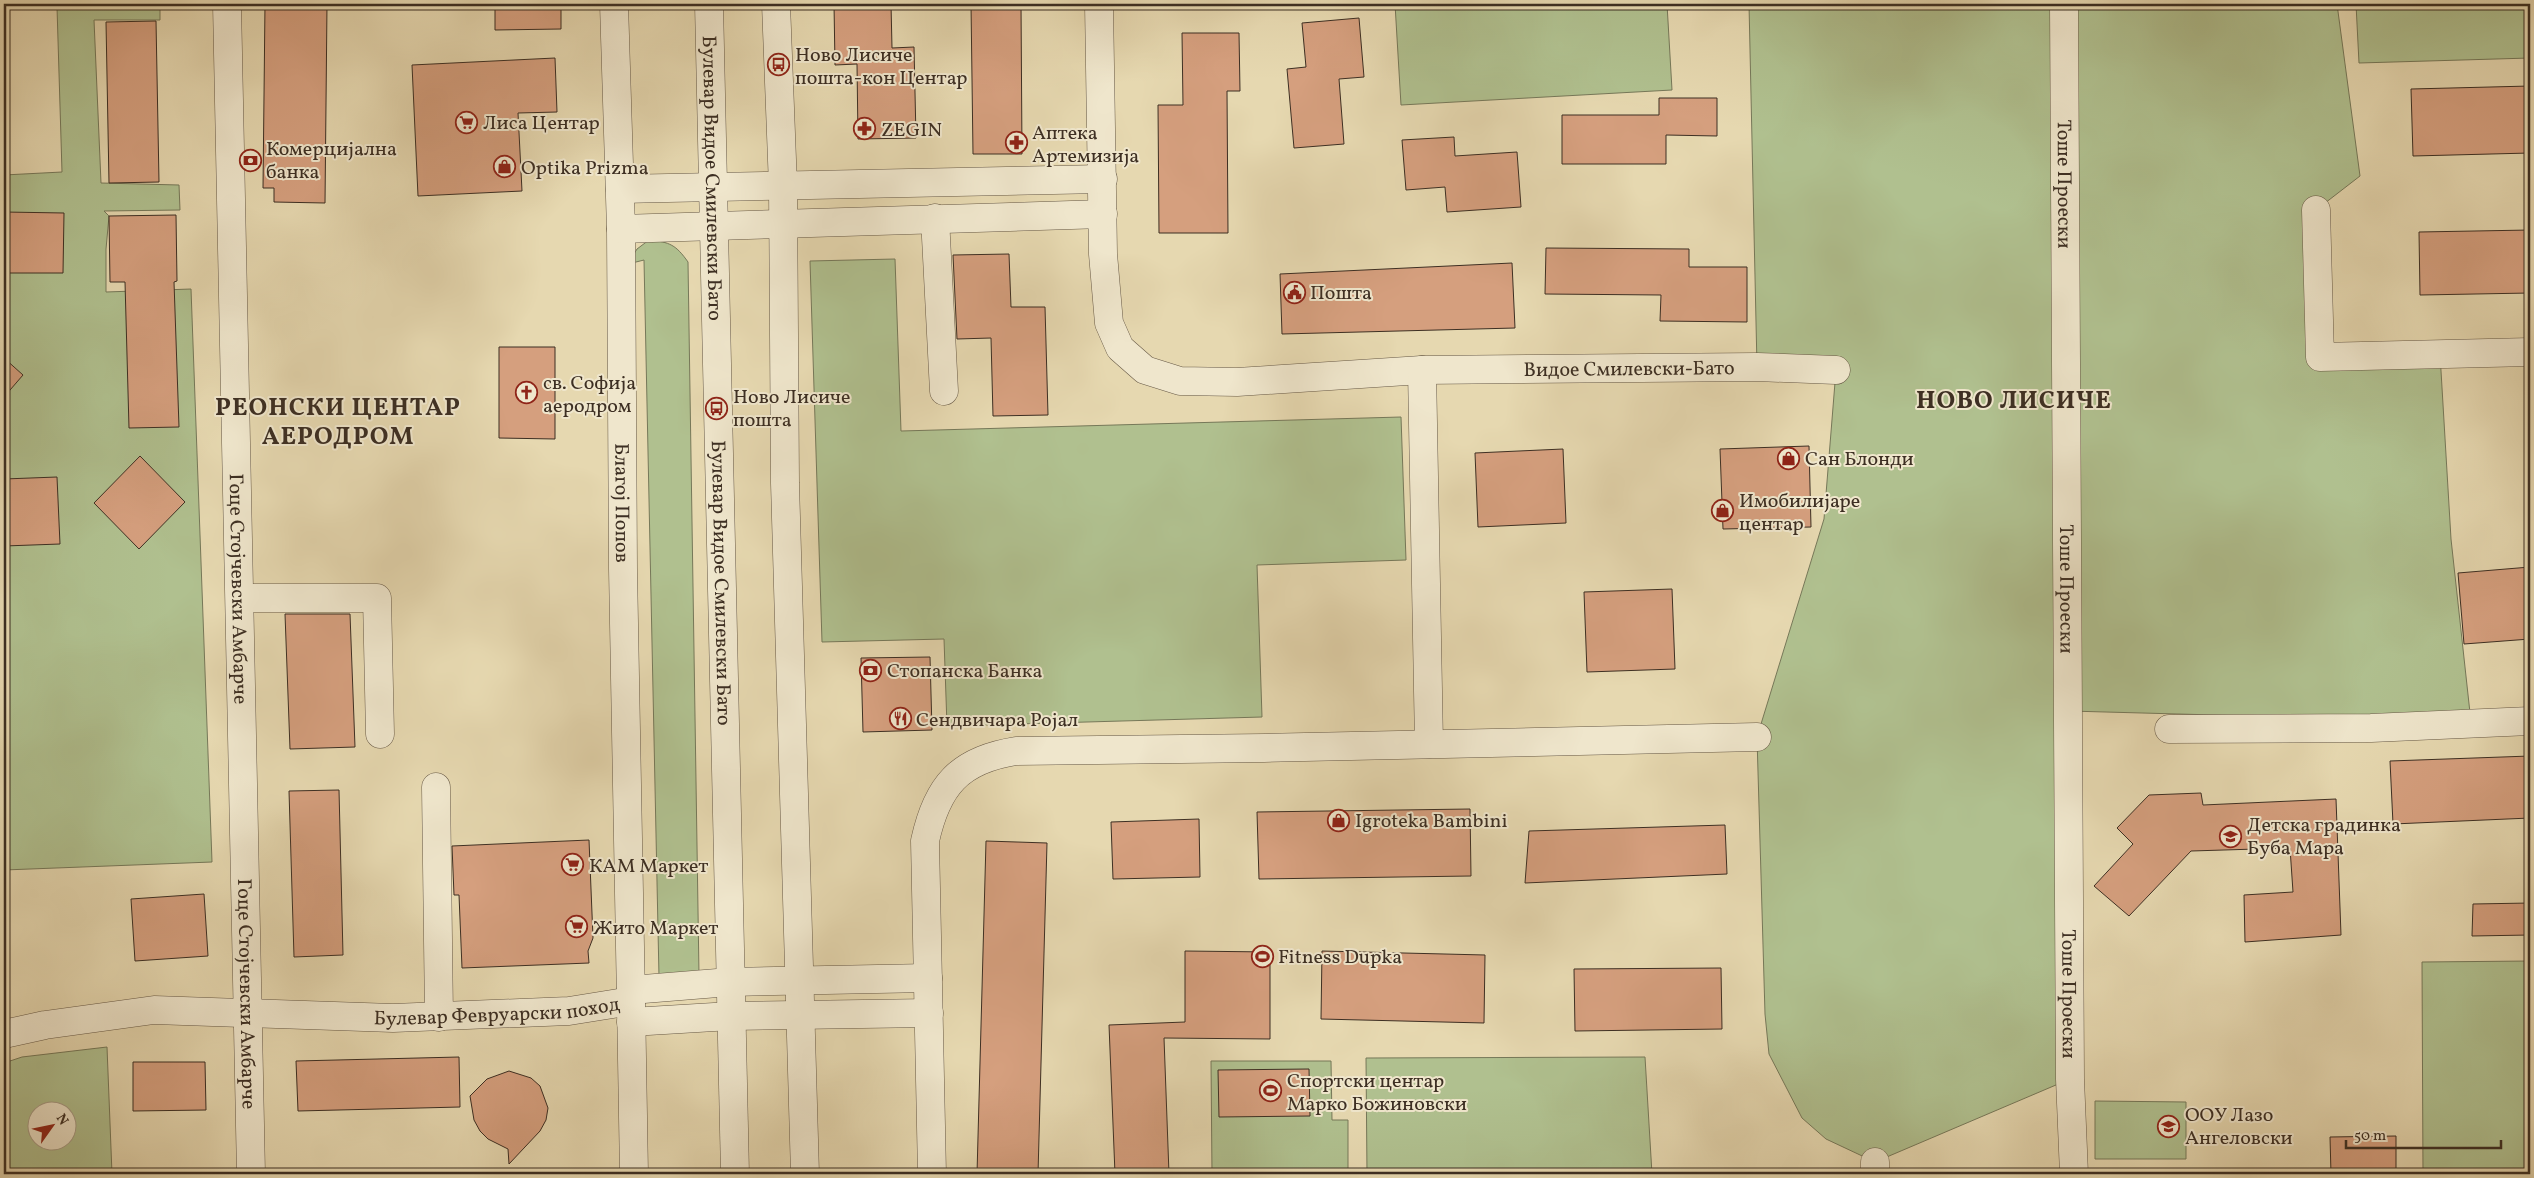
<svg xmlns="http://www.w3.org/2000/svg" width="2534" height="1178" viewBox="0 0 2534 1178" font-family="Vollkorn,serif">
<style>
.green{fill:#b0c08f;stroke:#767859;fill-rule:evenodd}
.building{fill:#d59f7e;stroke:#3d2f23}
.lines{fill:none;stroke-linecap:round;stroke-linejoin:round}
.minor-casing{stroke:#675946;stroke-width:29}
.minor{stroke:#efe6cc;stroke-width:28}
.labels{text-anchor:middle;stroke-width:4;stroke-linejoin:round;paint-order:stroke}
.poi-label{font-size:20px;fill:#3d2f23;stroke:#efe6cc;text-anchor:start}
.street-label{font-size:20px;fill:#3d2f23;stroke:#efe6cc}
.district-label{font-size:25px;font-weight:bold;letter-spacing:1px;fill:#3d2f23;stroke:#efe6cc}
</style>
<rect width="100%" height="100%" fill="#e6d8b0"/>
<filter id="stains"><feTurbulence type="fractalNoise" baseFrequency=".004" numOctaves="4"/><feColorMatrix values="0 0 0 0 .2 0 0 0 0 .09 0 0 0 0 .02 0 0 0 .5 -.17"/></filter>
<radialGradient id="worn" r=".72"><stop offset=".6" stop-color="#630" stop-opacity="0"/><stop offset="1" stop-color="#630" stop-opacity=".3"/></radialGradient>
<g class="green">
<path d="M109 4H160V20H94L101 183 179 185 180 210 104 211 109 216 106 249V292L191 289 212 862 4 870V175L62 172 57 7Z"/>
<path d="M1395 4H1667L1672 90 1401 105Z"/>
<path d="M1749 4H2337L2360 176 2316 210 2320 357 2440 354 2451 539 2471 722 2069 711 2070 1079 1875 1162 1826 1139 1802 1118 1769 1054 1765 1014 1757 737 1824 519 1836 370 1757 367Z"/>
<path d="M2356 4H2530V58L2359 63Z"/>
<path d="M649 240C670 242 676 245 688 262L699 975 659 977 644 260 628 264 637 249Z"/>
<path d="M895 259 901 431 1401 417 1406 560 1257 565 1262 717 947 726 944 639 822 642 810 261Z"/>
<path d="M2530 961V1174H2423L2422 962Z"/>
<path d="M107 1047 112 1174H4V1063L22 1057ZM38 1110H68V1140H38Z"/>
<path d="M1645 1057 1652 1174H1367L1366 1058Z"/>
<path d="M1211 1061H1331L1332 1120H1348V1174H1212Z"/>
<path d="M2095 1101 2186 1102V1159H2095Z"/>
</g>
<g class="building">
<path d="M265 4H327L325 203 274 202V188H263Z"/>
<path d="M495 4H561V29L495 30Z"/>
<path d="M834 4H891L892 48 914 47 916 138 858 139 857 64 835 65Z"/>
<path d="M971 4H1021L1022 154H973Z"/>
<path d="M1359 18 1364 77 1339 79 1344 144 1294 148 1287 69 1306 67 1302 23Z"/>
<path d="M156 21 159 182 109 183 106 22Z"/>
<path d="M1182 33H1239L1240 91H1227L1228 233H1159L1158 105H1183Z"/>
<path d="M555 58 557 112 518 113 522 191 418 196 412 65Z"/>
<path d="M2530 86V153L2413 156 2411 89Z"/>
<path d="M1659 98H1717V136L1666 135V164H1562V115H1659Z"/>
<path d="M1454 137 1455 156 1517 152 1521 207 1447 212 1445 187 1406 190 1402 140Z"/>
<path d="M4 212 64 213 63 273H4Z"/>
<path d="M176 215 177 281 174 282 179 427 129 428 125 282H110L109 216Z"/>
<path d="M2530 230V293L2420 295 2419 232Z"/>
<path d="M1546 248 1689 249V267H1747V322L1660 321 1661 295 1545 294Z"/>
<path d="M1009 254 1011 307H1045L1048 415 993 416 991 338 957 339 953 255Z"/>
<path d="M1512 263 1515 328 1282 334 1280 274Z"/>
<path d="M499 347H555V439L499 438Z"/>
<path d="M4 358 23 375 4 397Z"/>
<path d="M1809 446 1811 527 1723 529 1720 449Z"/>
<path d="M1563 449 1566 523 1478 527 1475 453Z"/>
<path d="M140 456 185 502 139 549 94 503Z"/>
<path d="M57 477 60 544 4 546V479Z"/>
<path d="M2530 567V639L2464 644 2458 573Z"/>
<path d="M1672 589 1675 669 1587 672 1584 592Z"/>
<path d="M285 614H350L355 747 290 749Z"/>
<path d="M930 657 932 730 863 732 861 658Z"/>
<path d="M2530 756V818L2393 824 2390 761Z"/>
<path d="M339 790 343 955 294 957 289 791Z"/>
<path d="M2201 793 2203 805 2336 799 2341 935 2245 942 2244 895 2293 892 2290 848 2191 851 2129 916 2094 886 2133 844 2117 828 2149 795Z"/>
<path d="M1470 809 1471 876 1259 879 1257 812Z"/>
<path d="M1199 819 1200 877 1113 879 1111 822Z"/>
<path d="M1725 825 1727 874 1525 883 1529 831Z"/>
<path d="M589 840 593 938 588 951 589 963 462 968 459 895H454L452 846Z"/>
<path d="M986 841 1047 843 1038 1174H977Z"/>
<path d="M204 894 208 956 135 961 131 899Z"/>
<path d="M2530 903V935L2472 936 2473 904Z"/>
<path d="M1185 951 1270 952V1039L1164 1038 1169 1174H1115L1109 1025 1185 1022Z"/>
<path d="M1322 951 1485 955 1484 1023 1321 1019Z"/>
<path d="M1721 968 1722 1029 1575 1031 1574 969Z"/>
<path d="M459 1057 460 1107 298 1111 296 1061Z"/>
<path d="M133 1062H205L206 1110 133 1111Z"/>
<path d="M1309 1069 1310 1116 1219 1117 1218 1070Z"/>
<path d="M509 1071 531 1078 540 1086 548 1108 546 1120 540 1131 509 1164 508 1149 488 1139 480 1131 474 1120 470 1096 487 1079Z"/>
<path d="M2396 1136V1174H2331L2330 1137Z"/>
</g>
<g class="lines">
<defs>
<g id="minor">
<path id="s1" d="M227 4 251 1174"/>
<path id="s2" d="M614 4 621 229 623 569 631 1001"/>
<path id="s3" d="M709 4 735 1174"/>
<path d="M776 4 783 186 785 483 805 1174"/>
<path id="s4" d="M1099 4 1103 254 1109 323 1120 348 1145 370 1180 381 1237 382 1422 370 1757 367 1836 370"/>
<path id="s5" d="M2064 4 2070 1079 2074 1174"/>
<path d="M620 189 1103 179"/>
<path d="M2316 210 2320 357 2530 352"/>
<path d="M935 218 944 391"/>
<path d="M621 229 1103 214"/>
<path d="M1422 370 1429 744"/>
<path d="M240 598H377L380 734"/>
<path d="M2169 729 2371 728 2530 721"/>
<path d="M436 787 439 1017"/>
<path d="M631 990 730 982 928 978"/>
<path d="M631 1022 731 1016 929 1013"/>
<path id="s6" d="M4 1034 45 1025 154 1010 393 1018 569 1011 631 1001 634 1174"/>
<path d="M1875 1162V1174"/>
<path d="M932 1174 925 841C937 786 959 760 1016 751L1264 748 1757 737"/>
</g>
</defs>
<use href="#minor" class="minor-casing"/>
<use href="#minor" class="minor"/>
</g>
<defs>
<symbol id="bus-ring" viewBox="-11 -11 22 22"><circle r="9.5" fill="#efe6cc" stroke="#8f2418" stroke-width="1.5"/><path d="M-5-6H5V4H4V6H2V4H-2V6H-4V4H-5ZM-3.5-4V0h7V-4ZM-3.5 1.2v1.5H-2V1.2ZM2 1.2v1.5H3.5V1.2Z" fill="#8f2418"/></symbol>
<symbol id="supermarket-ring" viewBox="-11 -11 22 22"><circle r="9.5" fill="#efe6cc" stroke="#8f2418" stroke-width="1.5"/><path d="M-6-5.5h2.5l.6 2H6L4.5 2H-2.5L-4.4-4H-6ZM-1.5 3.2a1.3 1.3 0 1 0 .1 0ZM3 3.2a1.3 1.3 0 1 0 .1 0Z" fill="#8f2418"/></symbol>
<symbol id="pharmacy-ring" viewBox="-11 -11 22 22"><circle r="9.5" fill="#efe6cc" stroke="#8f2418" stroke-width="1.5"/><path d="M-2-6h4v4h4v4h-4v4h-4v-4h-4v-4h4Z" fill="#8f2418"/></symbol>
<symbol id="bank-ring" viewBox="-11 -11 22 22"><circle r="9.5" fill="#efe6cc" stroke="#8f2418" stroke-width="1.5"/><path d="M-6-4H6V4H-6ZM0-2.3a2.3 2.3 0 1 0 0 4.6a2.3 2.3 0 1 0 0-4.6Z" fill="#8f2418"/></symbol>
<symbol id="shop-ring" viewBox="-11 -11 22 22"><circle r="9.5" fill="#efe6cc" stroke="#8f2418" stroke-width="1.5"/><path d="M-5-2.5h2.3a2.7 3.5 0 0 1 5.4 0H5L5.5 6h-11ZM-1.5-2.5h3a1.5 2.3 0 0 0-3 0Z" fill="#8f2418"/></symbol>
<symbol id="civic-ring" viewBox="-11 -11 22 22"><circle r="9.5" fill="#efe6cc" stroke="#8f2418" stroke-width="1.5"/><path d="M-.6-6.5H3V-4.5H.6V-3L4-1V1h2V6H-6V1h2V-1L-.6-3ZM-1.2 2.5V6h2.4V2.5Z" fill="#8f2418"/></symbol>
<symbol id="church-ring" viewBox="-11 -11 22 22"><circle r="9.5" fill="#efe6cc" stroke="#8f2418" stroke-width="1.5"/><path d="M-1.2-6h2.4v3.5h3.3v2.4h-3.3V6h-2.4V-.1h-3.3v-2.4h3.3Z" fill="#8f2418"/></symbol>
<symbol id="restaurant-ring" viewBox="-11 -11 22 22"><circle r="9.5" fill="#efe6cc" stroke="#8f2418" stroke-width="1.5"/><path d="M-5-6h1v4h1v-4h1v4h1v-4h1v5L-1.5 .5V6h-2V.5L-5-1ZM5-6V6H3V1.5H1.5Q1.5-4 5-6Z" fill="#8f2418"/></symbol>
<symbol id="school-ring" viewBox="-11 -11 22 22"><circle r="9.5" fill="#efe6cc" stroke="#8f2418" stroke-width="1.5"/><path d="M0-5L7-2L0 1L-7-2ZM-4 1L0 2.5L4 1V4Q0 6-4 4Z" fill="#8f2418"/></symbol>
<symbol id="stadium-ring" viewBox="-11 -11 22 22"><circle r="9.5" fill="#efe6cc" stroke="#8f2418" stroke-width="1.5"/><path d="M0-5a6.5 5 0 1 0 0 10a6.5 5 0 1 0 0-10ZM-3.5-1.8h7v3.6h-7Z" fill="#8f2418"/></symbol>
</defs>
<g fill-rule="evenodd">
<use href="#bus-ring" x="766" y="52" width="25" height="25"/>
<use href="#supermarket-ring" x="454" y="110" width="25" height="25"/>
<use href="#pharmacy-ring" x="852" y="116" width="25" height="25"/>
<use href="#pharmacy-ring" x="1004" y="130" width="25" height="25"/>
<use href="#bank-ring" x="238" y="148" width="25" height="25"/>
<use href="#shop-ring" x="492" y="154" width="25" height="25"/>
<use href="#civic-ring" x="1282" y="280" width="25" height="25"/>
<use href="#church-ring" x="514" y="380" width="25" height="25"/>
<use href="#bus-ring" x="704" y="396" width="25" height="25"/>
<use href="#shop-ring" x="1776" y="446" width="25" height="25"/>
<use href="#shop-ring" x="1710" y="498" width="25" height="25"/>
<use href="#bank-ring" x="858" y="658" width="25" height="25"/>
<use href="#restaurant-ring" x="888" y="706" width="25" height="25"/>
<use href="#shop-ring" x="1326" y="808" width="25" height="25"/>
<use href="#school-ring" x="2218" y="824" width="25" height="25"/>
<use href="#supermarket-ring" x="560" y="852" width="25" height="25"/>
<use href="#supermarket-ring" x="564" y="914" width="25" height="25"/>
<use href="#stadium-ring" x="1250" y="944" width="25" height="25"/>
<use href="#stadium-ring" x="1258" y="1078" width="25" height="25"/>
<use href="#school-ring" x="2156" y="1114" width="25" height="25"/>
</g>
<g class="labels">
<g class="poi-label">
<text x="795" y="61">Ново Лисиче<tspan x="795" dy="23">пошта-кон Центар</tspan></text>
<text x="483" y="129">Лиса Центар</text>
<text x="881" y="136">ZEGIN</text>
<text x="1032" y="139">Аптека<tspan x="1032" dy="23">Артемизија</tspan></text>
<text x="266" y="155">Комерцијална<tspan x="266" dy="23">банка</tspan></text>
<text x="521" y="174">Optika Prizma</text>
<text x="1310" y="299">Пошта</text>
<text x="543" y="389">св. Софија<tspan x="543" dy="23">аеродром</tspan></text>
<text x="733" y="403">Ново Лисиче<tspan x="733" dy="23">пошта</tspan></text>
<text x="1805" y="465">Сан Блонди</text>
<text x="1739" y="507">Имобилијаре<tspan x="1739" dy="23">центар</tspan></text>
<text x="887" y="677">Стопанска Банка</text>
<text x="916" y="726">Сендвичара Ројал</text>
<text x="1355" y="827">Igroteka Bambini</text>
<text x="2247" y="831">Детска градинка<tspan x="2247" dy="23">Буба Мара</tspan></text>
<text x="589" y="872">КАМ Маркет</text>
<text x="593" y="934">Жито Маркет</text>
<text x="1278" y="963">Fitness Dupka</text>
<text x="1287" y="1087">Спортски центар<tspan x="1287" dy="23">Марко Божиновски</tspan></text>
<text x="2185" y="1121">ООУ Лазо<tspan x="2185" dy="23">Ангеловски</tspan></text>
</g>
<g class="street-label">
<text dy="7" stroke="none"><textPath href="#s3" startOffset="174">Булевар Видое Смилевски Бато</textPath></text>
<text dy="7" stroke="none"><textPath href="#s5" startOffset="180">Тоше Проески</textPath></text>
<text dy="7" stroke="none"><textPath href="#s4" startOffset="866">Видое Смилевски-Бато</textPath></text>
<text dy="7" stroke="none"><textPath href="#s2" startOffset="499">Благој Попов</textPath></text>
<text dy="7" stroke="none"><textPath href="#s3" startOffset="579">Булевар Видое Смилевски Бато</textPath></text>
<text dy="7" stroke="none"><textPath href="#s1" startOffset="585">Гоце Стојчевски Амбарче</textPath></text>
<text dy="7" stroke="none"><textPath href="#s5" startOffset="585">Тоше Проески</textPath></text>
<text dy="7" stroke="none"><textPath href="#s1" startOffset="990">Гоце Стојчевски Амбарче</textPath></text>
<text dy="7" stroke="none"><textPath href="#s5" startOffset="990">Тоше Проески</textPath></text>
<text dy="7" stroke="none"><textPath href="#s6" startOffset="495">Булевар Февруарски поход</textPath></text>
</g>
<g class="district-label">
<text x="2014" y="408">НОВО ЛИСИЧЕ</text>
<text x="338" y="415">РЕОНСКИ ЦЕНТАР<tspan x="338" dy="29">АЕРОДРОМ</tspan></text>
</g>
</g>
<rect width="2534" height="1178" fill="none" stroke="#e6d8b0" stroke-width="20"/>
<rect x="5" y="5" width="2524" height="1168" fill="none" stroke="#3d2f23" stroke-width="2.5"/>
<rect x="10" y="10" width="2514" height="1158" fill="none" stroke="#3d2f23"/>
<g transform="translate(52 1126) rotate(57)"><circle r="24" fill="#efe6cc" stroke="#a89d88"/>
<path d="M0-4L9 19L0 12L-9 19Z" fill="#8f2418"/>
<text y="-8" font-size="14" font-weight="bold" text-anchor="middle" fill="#3d2f23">N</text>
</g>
<path d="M2346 1140v8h155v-8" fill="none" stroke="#3d2f23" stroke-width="2.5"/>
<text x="2354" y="1140" font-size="15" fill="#3d2f23" stroke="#efe6cc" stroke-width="4" paint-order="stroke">50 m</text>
<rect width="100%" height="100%" filter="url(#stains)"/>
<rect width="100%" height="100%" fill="url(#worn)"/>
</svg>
